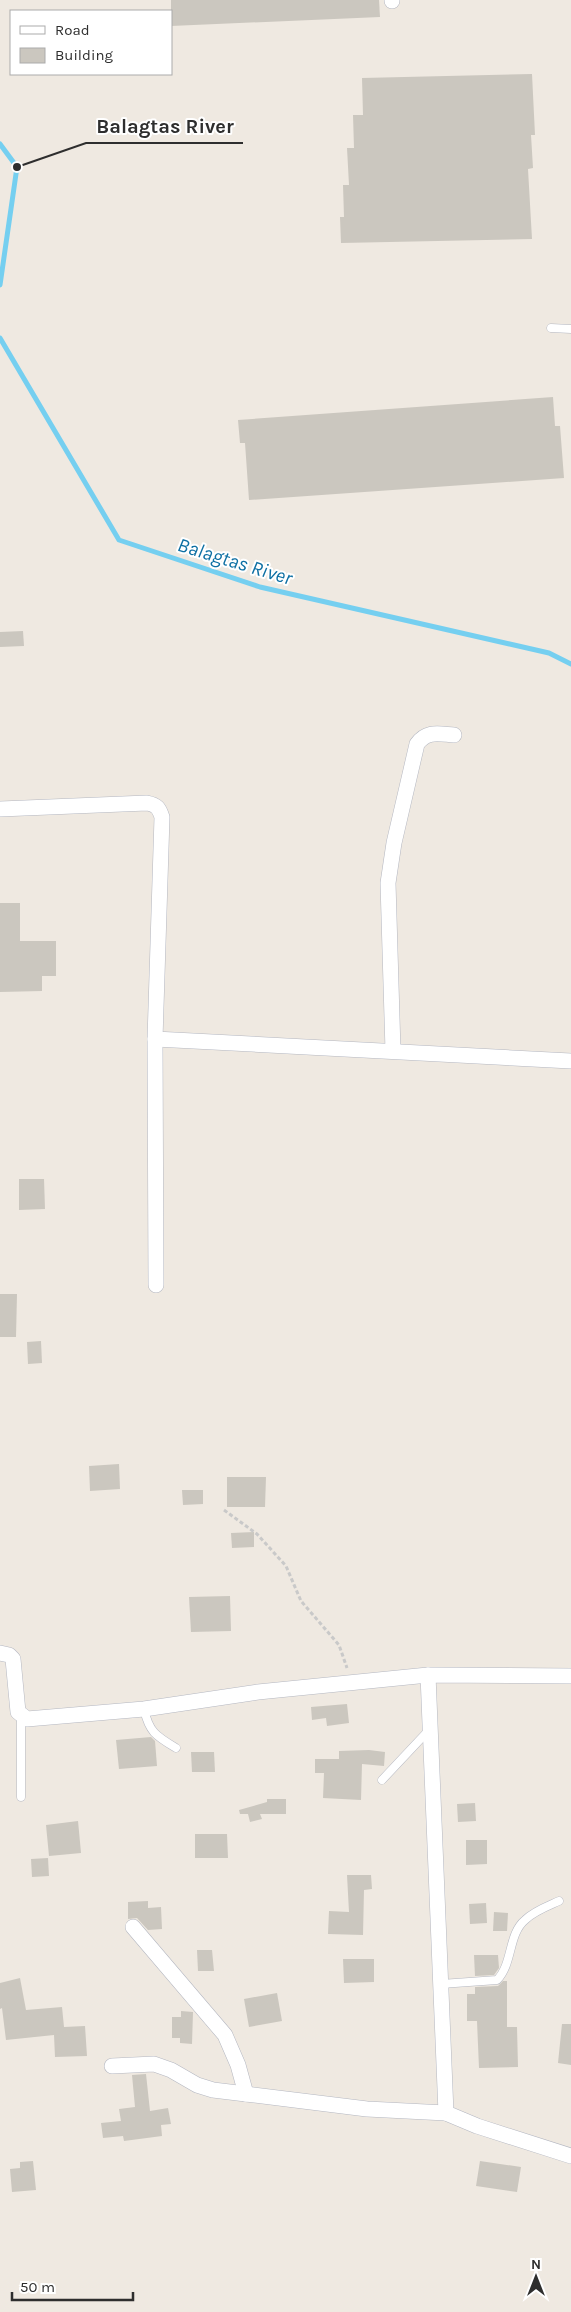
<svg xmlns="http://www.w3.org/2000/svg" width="571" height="2312" viewBox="0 0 571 2312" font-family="Karla,sans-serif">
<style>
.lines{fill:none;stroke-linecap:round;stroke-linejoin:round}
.stream{stroke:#75cff0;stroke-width:5}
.building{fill:#cbc7bf}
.lane-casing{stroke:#b4b7c1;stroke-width:9}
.street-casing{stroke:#b4b7c1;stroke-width:16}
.path{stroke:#c9c9c9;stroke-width:3;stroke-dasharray:4 2.5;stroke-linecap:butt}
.lane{stroke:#fff;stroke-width:8}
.street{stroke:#fff;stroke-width:15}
.labels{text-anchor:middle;stroke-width:4;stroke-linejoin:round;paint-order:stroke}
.water-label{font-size:20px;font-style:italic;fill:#0d6fa3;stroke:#fff}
.leader{fill:none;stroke:#2e2e2e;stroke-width:2}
.callout-dot{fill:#2e2e2e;stroke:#fff;stroke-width:2}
.callout-label{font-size:20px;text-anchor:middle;font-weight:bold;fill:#2e2e2e;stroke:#fff;stroke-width:4;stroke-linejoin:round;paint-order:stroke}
</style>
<rect width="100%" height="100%" fill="#efe9e1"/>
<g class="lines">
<g class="stream">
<path d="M0 144 17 167 0 285"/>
<path d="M0 338 119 540 260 587 549 653 571 664"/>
</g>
</g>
<g class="building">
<path d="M171 0H379L380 17 171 26Z"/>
<path d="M532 74 535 135H531L533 168 528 169 532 239 341 243 340 217H344L343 185H349L347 148H354L353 115H363L362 78Z"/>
<path d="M553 397 555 426H560L564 478 249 500 245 443H240L238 420Z"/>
<path d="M23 631 24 646 0 647V632Z"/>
<path d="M0 903H20V941H56V976H42V991L0 992Z"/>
<path d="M19 1179H44L45 1209 19 1210Z"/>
<path d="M0 1294H17L16 1337H0Z"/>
<path d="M41 1341 42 1363 28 1364 27 1342Z"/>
<path d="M119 1464 120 1489 90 1491 89 1466Z"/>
<path d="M227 1477H266L265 1507H227Z"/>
<path d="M182 1490H203V1504L183 1505Z"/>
<path d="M254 1532V1547L232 1548 231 1533Z"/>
<path d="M230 1596 231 1631 191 1632 189 1597Z"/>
<path d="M347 1704 349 1723 327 1726 326 1718 312 1720 311 1707Z"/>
<path d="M151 1737 155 1741 157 1766 119 1769 116 1740Z"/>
<path d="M369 1750 385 1752 384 1766 362 1764 361 1800 323 1798 324 1773H315V1759H339V1751Z"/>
<path d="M191 1752H214L215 1772H192Z"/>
<path d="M267 1799H286V1814H260L262 1819 250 1822 248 1814H240L239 1810 267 1802Z"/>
<path d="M475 1803 476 1821 458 1822 457 1804Z"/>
<path d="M78 1821 81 1853 49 1856 46 1825Z"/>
<path d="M195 1834H227L228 1858H195Z"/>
<path d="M466 1840H487V1864L466 1865Z"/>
<path d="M48 1858 49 1876 32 1877 31 1859Z"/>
<path d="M347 1875H371L372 1889 364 1890 363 1935 328 1934 329 1911 349 1912Z"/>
<path d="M148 1901V1908L161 1907 162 1929 148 1930 137 1918 128 1919V1902Z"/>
<path d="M486 1903 487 1923 470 1924 469 1904Z"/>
<path d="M494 1912 508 1913 507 1931H493Z"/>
<path d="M197 1950H212L214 1971H198Z"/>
<path d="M474 1955H498L499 1968 494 1975 475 1976Z"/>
<path d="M343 1959H374V1982L344 1983Z"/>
<path d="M20 1978 26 2010 62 2007 64 2027 85 2026 87 2056 55 2057 54 2035 6 2040 2 2008 0 2009V1983Z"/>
<path d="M503 1981H507V2027H517L518 2067 479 2068 477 2021H467V1994H475V1987L498 1986Z"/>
<path d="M277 1993 282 2021 249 2027 244 1999Z"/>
<path d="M181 2011 193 2012 192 2044 180 2043V2038H172V2017H181Z"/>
<path d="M562 2024H571V2065L558 2063Z"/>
<path d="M146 2074 150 2111 168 2108 171 2124 161 2125 162 2136 124 2141 123 2136 103 2138 101 2123 121 2121 119 2109 135 2107 132 2075Z"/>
<path d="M33 2161 36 2190 12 2192 10 2169 20 2168V2162Z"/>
<path d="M480 2161 521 2167 517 2192 476 2186Z"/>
</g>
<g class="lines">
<defs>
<g id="lane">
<path d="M551 328 571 329"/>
<path d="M144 1709C149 1732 156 1736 176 1748"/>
<path d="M382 1780 429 1730"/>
<path d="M21 1797V1716"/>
<path d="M441 1984 497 1980C513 1964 508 1934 525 1920 534 1911 548 1906 559 1901"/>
</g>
<g id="street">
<path d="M392 0V1"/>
<path d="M0 809 147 803C157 805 159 808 162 817L155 1039 571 1061"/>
<path d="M155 1039 156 1285"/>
<path d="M393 1051 388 883 394 843 417 744C427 730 439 734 454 735"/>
<path d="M0 1653 9 1655 13 1659 18 1712 27 1719 144 1709 258 1692 428 1675 571 1676"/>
<path d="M428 1675 446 2113 477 2126 571 2156"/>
<path d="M133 1927 225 2035 238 2065 246 2094 367 2109 446 2113"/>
<path d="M112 2066 154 2064 171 2070 197 2085 213 2090 246 2094"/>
</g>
</defs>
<use href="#lane" class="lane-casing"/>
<use href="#street" class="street-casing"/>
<path class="path" d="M224 1510 257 1534 286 1566 301 1601 339 1645 347 1668"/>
<use href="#lane" class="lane"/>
<use href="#street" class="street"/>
</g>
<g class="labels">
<g class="water-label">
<text transform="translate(235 561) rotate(17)" y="7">Balagtas River</text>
</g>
</g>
<path class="leader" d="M17 167L86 143H243"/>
<circle class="callout-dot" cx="17" cy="167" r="5"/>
<g class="callout-label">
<text x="165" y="133">Balagtas River</text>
</g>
<rect x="10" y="10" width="162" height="65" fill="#ffffff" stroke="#ababab"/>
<rect x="20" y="26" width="25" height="8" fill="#ffffff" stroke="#ababab"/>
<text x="55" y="35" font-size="15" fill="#2e2e2e">Road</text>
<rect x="20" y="48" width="25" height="15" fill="#cbc7bf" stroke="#ababab"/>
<text x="55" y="60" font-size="15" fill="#2e2e2e">Building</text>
<g transform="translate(536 2277)" stroke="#ffffff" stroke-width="4" paint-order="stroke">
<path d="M0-4L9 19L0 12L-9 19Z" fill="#2e2e2e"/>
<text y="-8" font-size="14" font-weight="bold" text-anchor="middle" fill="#2e2e2e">N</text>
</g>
<path d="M12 2292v8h121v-8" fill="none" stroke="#2e2e2e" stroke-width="2.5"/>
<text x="20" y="2292" font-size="15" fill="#2e2e2e" stroke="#ffffff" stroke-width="4" paint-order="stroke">50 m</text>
</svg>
